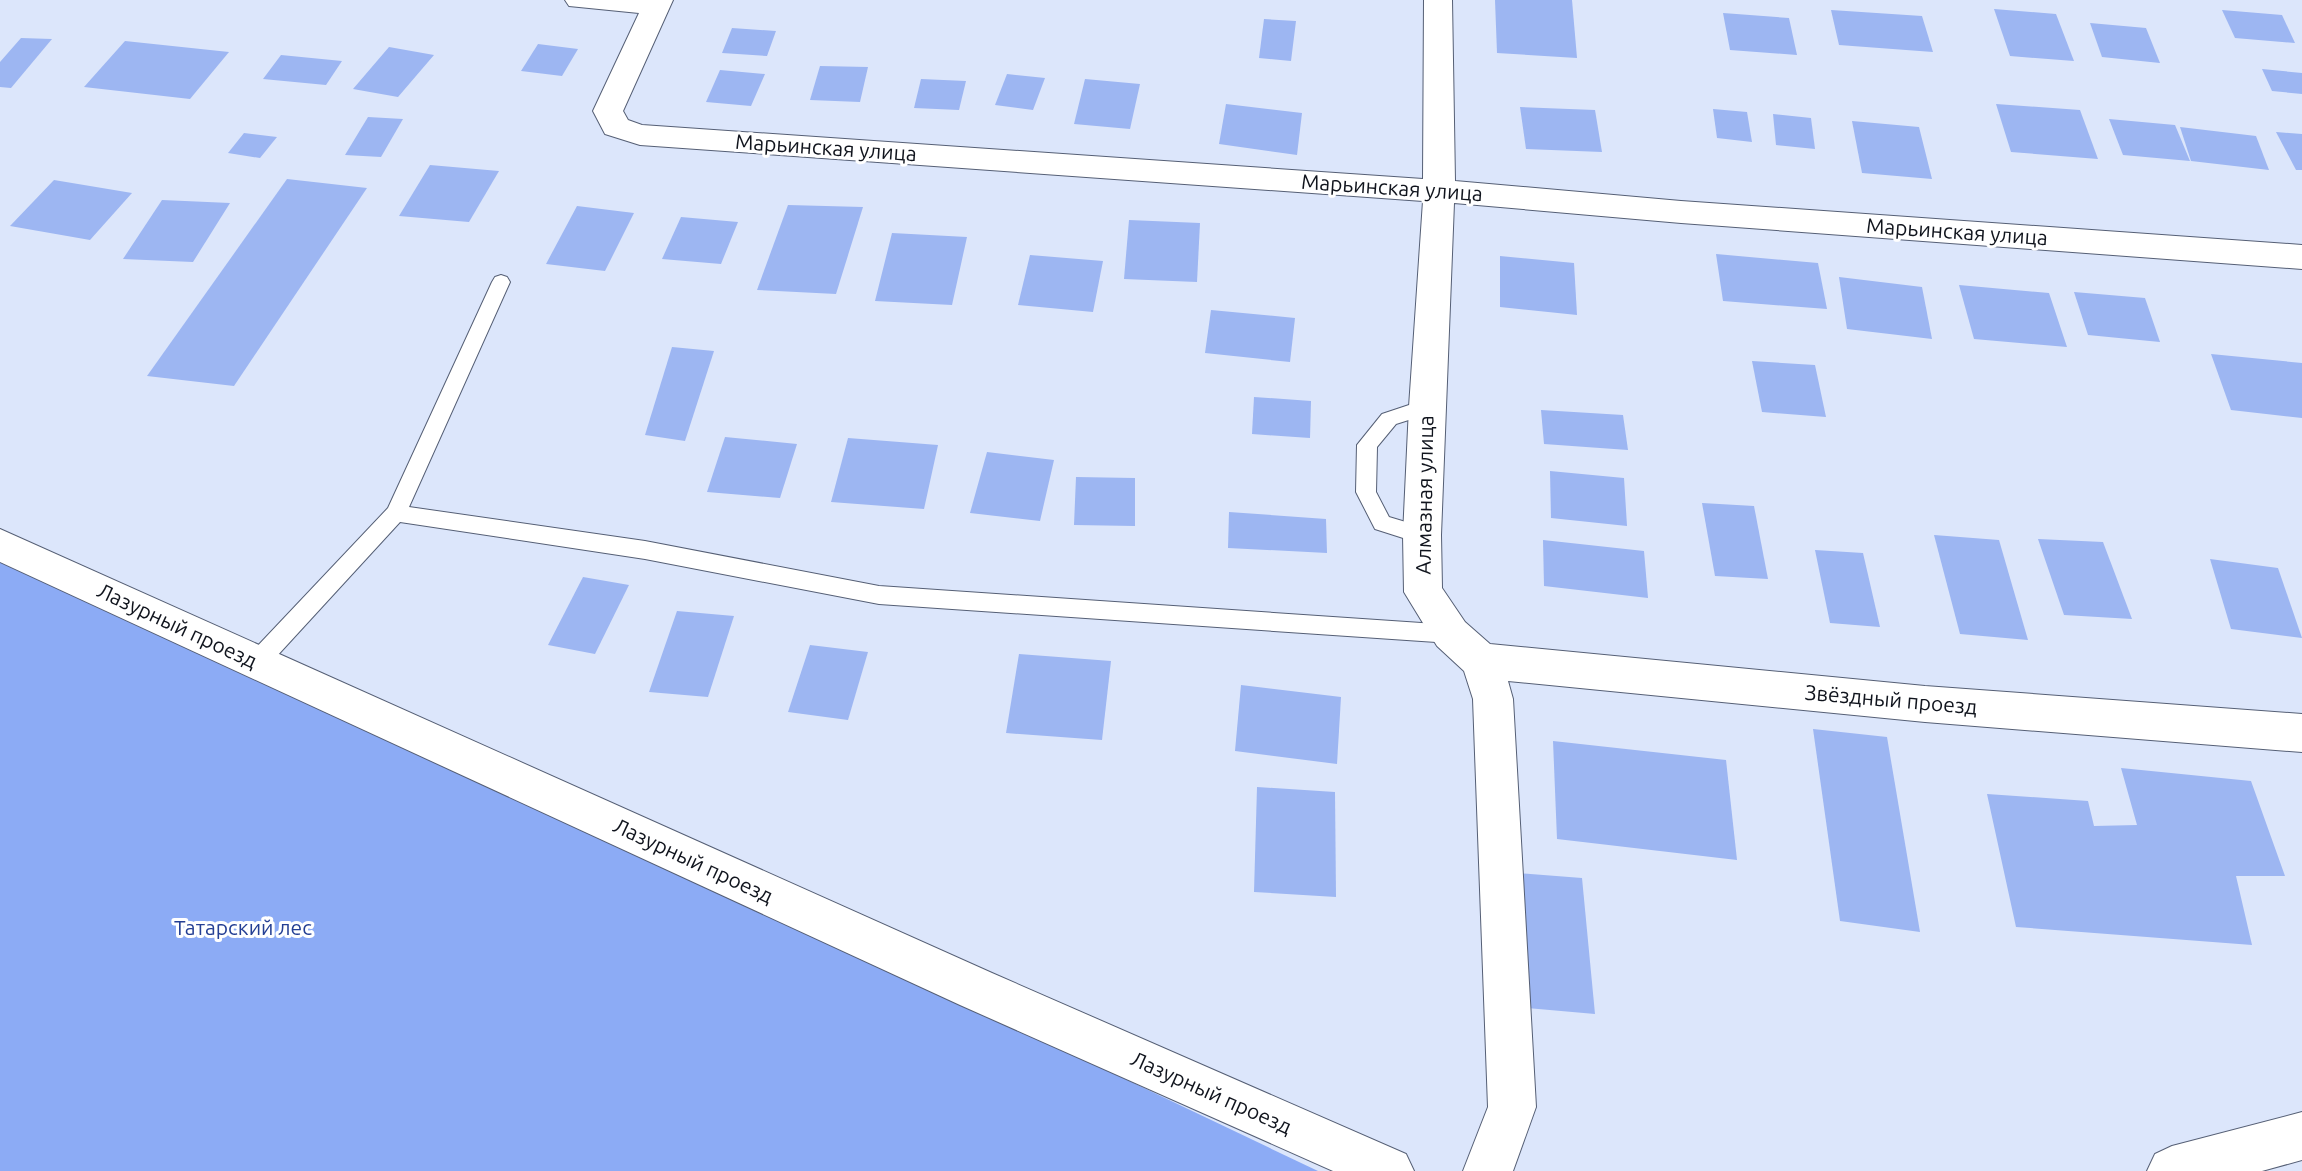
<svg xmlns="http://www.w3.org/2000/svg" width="2302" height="1171" font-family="Ubuntu,sans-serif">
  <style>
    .forest { fill: #8cabf5 }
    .building { fill: #9db6f2 }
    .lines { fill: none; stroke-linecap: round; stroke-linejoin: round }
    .service-casing { stroke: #555f75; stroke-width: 2 }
    .minor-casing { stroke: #555f75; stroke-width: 2 }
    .service { fill: #fff; fill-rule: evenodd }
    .minor { fill: #fff; fill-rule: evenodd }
    .labels { text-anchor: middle; stroke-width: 6; stroke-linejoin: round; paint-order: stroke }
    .street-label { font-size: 21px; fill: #10141d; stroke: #fff }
    .park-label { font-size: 21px; fill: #243f94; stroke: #fff }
  </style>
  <rect width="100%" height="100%" fill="#dce6fb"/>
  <polygon class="forest" points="0,543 1318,1171 0,1171"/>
  <g class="building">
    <polygon points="1495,0 1572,0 1577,58 1497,53"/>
    <polygon points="1994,9 2056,14 2074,61 2010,56"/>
    <polygon points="1831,10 1922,16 1933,52 1839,45"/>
    <polygon points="2222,10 2282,15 2295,43 2235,38"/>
    <polygon points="1723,13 1789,18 1797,55 1730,50"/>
    <polygon points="1264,19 1296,21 1291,61 1259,58"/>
    <polygon points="2090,23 2146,28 2160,63 2102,57"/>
    <polygon points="732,28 776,31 767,56 722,53"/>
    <polygon points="21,38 52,39 11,88 0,87 0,62"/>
    <polygon points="125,41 229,52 190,99 84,87"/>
    <polygon points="538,44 578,49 562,76 521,71"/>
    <polygon points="389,47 434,55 398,97 353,89"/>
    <polygon points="281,55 342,61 326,85 263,79"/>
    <polygon points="820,66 868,67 860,102 810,100"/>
    <polygon points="2262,69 2302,73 2302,94 2272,91"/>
    <polygon points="720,70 765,74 751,106 706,102"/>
    <polygon points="1007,74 1045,78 1033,110 995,105"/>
    <polygon points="921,79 966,81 959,110 914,108"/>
    <polygon points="1085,79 1140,84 1130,129 1074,124"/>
    <polygon points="1226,104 1302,113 1297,155 1219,144"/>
    <polygon points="1996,104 2080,110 2098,159 2011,152"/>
    <polygon points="1520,107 1595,110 1602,152 1526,149"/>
    <polygon points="1713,109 1747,112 1752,142 1717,138"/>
    <polygon points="1773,114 1811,118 1815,149 1776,145"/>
    <polygon points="368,117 403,119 381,157 345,155"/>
    <polygon points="2109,119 2175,125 2190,161 2123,155"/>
    <polygon points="1852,121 1919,127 1932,179 1862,173"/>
    <polygon points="2180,127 2256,136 2269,170 2191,161"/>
    <polygon points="2276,132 2302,134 2302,170 2296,170"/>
    <polygon points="244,133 277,137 260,158 228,153"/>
    <polygon points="430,165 499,171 469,222 399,216"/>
    <polygon points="287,179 367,188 234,386 147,376"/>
    <polygon points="54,180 132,193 90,240 10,226"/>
    <polygon points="162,200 230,203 193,262 123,259"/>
    <polygon points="788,205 863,207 836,294 757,290"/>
    <polygon points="577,206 634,213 605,271 546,264"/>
    <polygon points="681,217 738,222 721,264 662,259"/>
    <polygon points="1129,220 1200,223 1197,282 1124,279"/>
    <polygon points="892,233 967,237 952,305 875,301"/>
    <polygon points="1716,254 1818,263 1827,309 1723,301"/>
    <polygon points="1030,255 1103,261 1093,312 1018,305"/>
    <polygon points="1500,256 1574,263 1577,315 1500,307"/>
    <polygon points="1839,277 1922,287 1932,339 1847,329"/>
    <polygon points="1959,285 2049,293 2067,347 1974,339"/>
    <polygon points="2074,292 2145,298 2160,342 2088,335"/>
    <polygon points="1211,310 1295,318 1290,362 1205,353"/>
    <polygon points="672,347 714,351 685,441 645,435"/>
    <polygon points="2211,354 2302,363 2302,418 2231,410"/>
    <polygon points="1752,361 1815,365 1826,417 1762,412"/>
    <polygon points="1254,397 1311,401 1310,438 1252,434"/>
    <polygon points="1541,410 1623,415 1628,450 1544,444"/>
    <polygon points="725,437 797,444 780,498 707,492"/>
    <polygon points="848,438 938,445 924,509 831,502"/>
    <polygon points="987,452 1054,460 1040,521 970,513"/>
    <polygon points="1550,471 1624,478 1627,526 1551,518"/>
    <polygon points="1076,477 1135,478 1135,526 1074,525"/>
    <polygon points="1702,503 1754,506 1768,579 1715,576"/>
    <polygon points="1229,512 1326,519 1327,553 1228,548"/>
    <polygon points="1934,535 1999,540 2028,640 1960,634"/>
    <polygon points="2038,539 2103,542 2132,619 2064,615"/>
    <polygon points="1543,540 1644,551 1648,598 1544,586"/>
    <polygon points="1815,550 1863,553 1880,627 1830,623"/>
    <polygon points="2210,559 2278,568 2302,638 2231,629"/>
    <polygon points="583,577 629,585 595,654 548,645"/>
    <polygon points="677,611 734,616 708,697 649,692"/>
    <polygon points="810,645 868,652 848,720 788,712"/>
    <polygon points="1019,654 1111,661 1102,740 1006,733"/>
    <polygon points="1241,685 1341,697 1337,764 1235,751"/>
    <polygon points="1813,729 1887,737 1920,932 1840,921"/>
    <polygon points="1553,741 1726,760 1737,860 1557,839"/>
    <polygon points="2121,768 2251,781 2285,876 2236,876 2252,945 2016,927 1987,794 2088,801 2094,826 2137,825"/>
    <polygon points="1257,787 1335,792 1336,897 1254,892"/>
    <polygon points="1518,873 1582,878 1595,1014 1527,1008"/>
  </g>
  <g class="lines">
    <g class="service-casing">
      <g id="service">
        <polygon points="501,275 507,277 510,282 409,507 645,541 879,586 1451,625 1459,627 1462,634 1459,641 1451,643 879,604 645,559 400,522 265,669 257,672 249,669 246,662 249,655 388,508 492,282 495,277"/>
        <polygon points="1427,399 1434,402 1437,407 1434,412 1396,424 1377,447 1376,492 1389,517 1429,529 1432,535 1429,541 1422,544 1375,529 1356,492 1357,445 1382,414"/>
      </g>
    </g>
    <g class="minor-casing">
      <g id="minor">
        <polygon points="565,0 673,0 623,111 628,120 642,125 1423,179 1424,0 1452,0 1455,181 1681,201 2302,245 2302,269 1681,223 1454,203 1441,535 1442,588 1465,622 1490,644 1925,686 2302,714 2302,752 1925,722 1508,681 1513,699 1536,1107 1513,1171 1463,1171 1488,1107 1473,699 1464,671 1437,646 1404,592 1403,535 1409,407 1423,201 640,145 605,134 593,111 639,13 569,6"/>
        <polygon points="0,529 992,973 1406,1154 1414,1171 1333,1171 960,1005 0,562"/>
        <polygon points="2302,1112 2302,1160 2262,1171 2147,1171 2155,1154 2172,1146"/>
      </g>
    </g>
    <use href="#service" class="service"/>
    <use href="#minor" class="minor"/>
  </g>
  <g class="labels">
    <g class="street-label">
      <text transform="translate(826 148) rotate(4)" y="7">Марьинская улица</text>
      <text transform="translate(1392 188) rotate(4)" y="7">Марьинская улица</text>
      <text transform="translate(1957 232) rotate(4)" y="7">Марьинская улица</text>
      <text transform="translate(1425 495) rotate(-89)" y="7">Алмазная улица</text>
      <text transform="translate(177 626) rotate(25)" y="7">Лазурный проезд</text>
      <text transform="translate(1891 700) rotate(5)" y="7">Звёздный проезд</text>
      <text transform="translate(693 861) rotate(25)" y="7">Лазурный проезд</text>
      <text transform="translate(1211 1093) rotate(24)" y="7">Лазурный проезд</text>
    </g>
    <g class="park-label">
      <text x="243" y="935">Татарский лес</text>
    </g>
  </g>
</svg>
